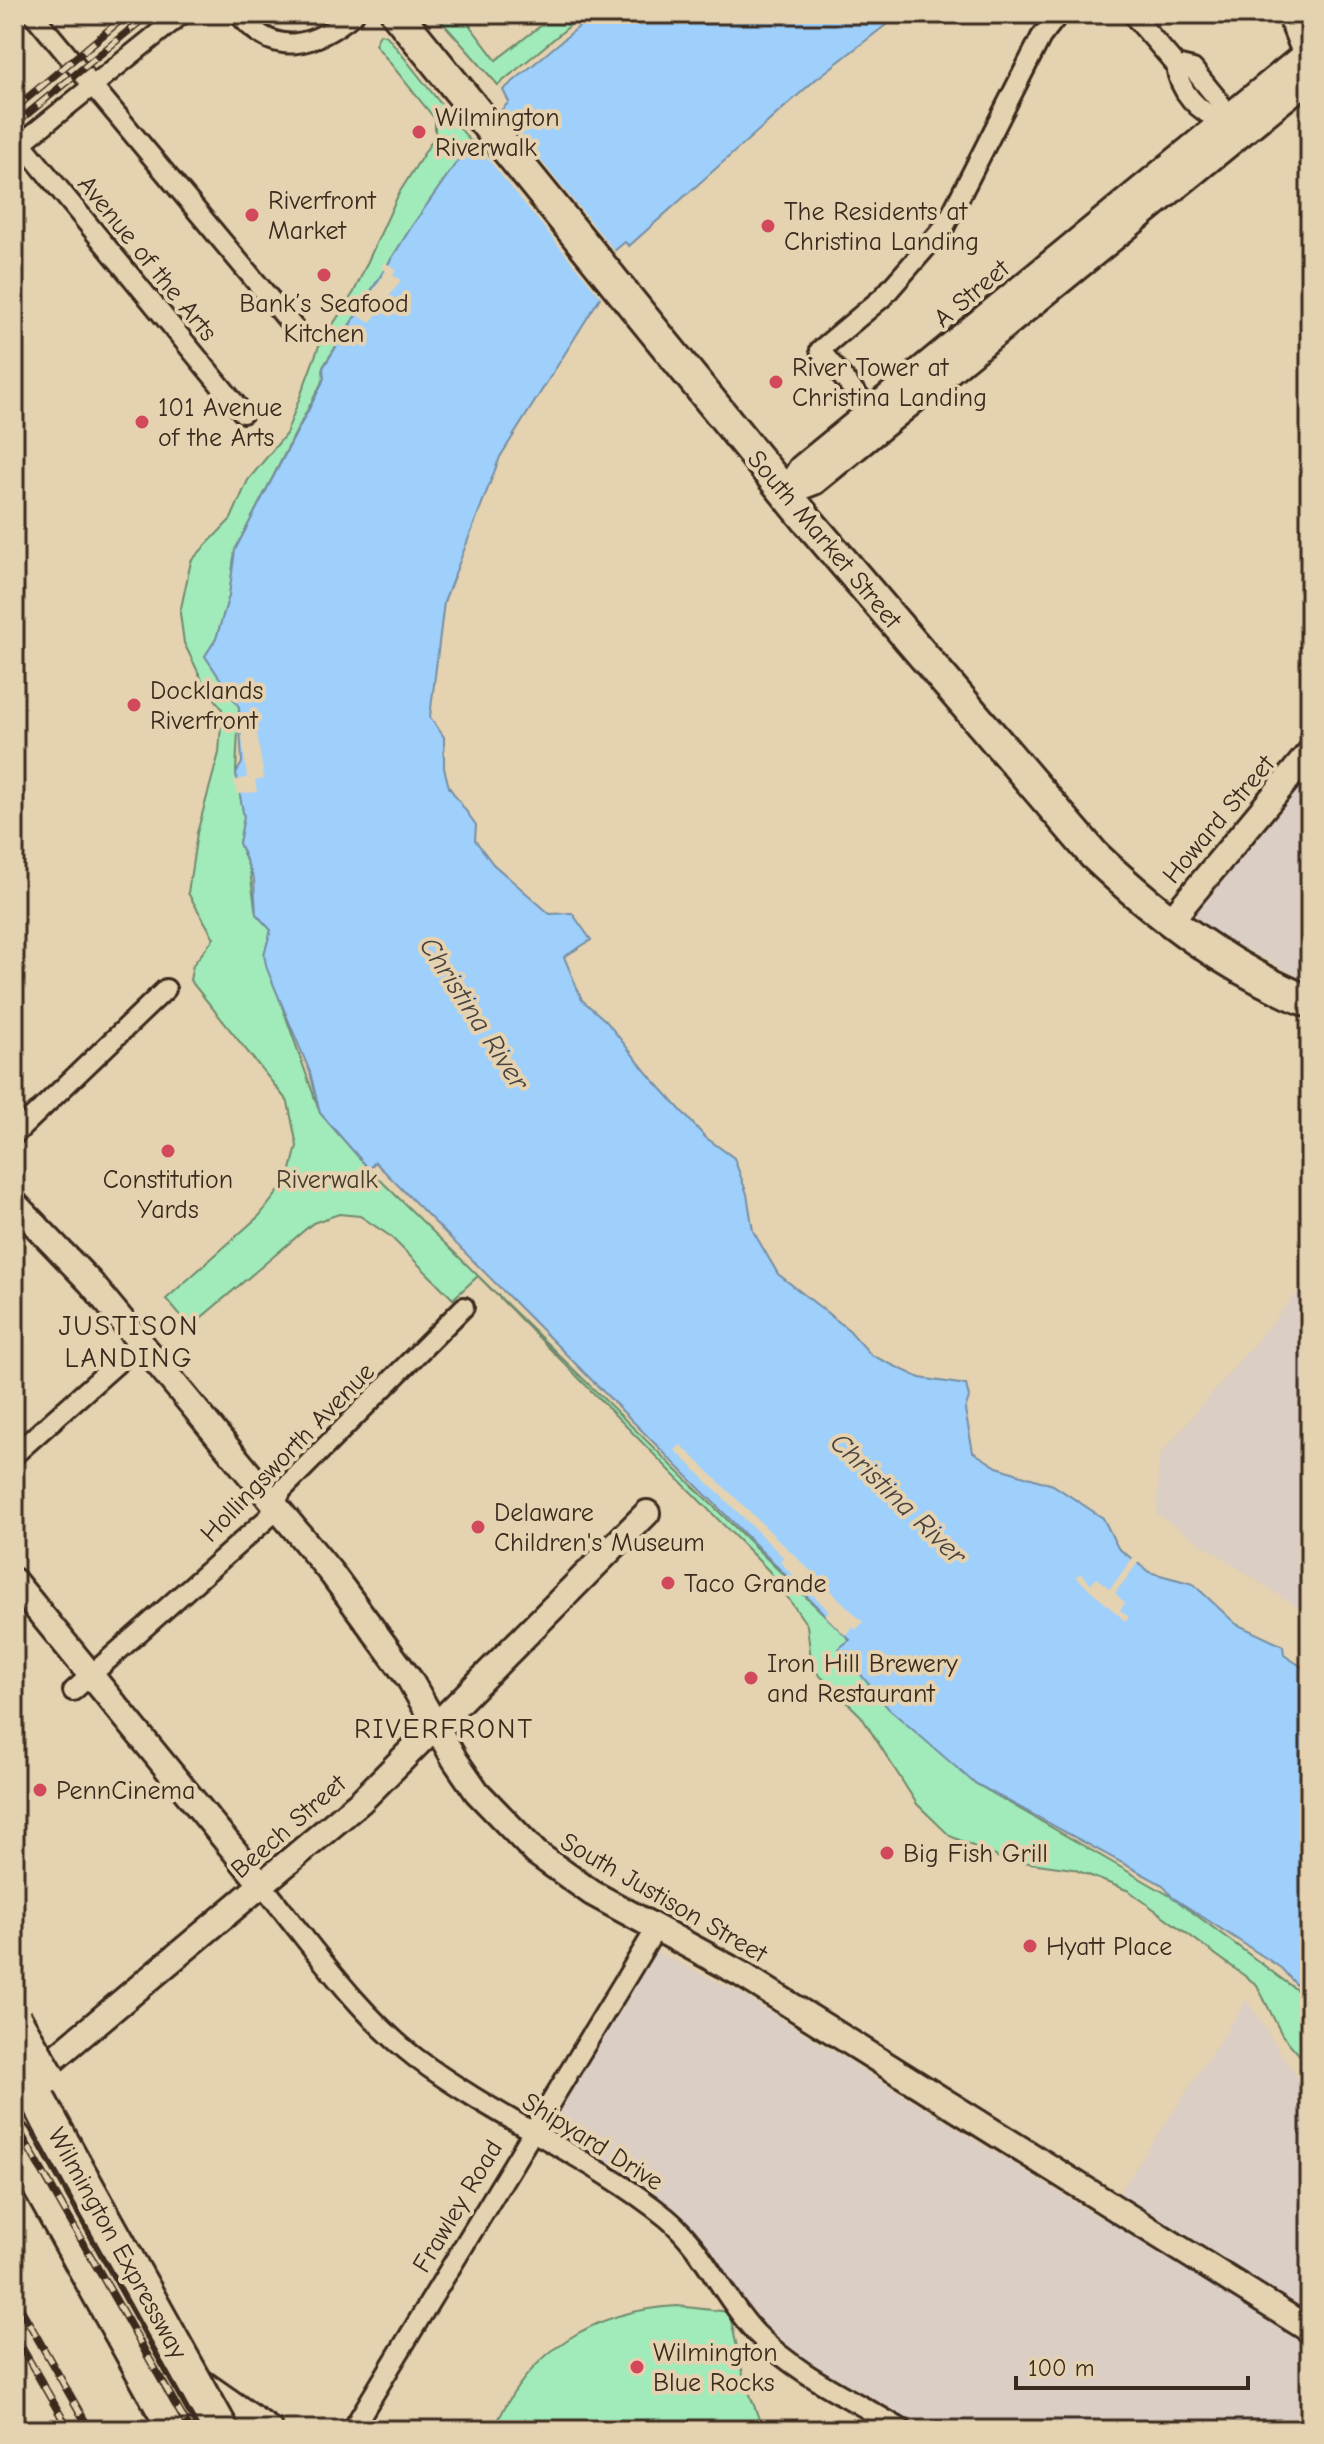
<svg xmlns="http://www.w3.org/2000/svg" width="1324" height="2444" font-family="'Comic Neue',sans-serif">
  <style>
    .built { fill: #dacec5 }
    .green { fill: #a1ebba; stroke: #6e8a6c; stroke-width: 2 }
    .water { fill: #9ed0fb; stroke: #768ea3; stroke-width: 2 }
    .pier { fill: #e5d2b0 }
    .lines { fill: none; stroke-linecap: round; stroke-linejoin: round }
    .minor-casing { stroke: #3b2a1e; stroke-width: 24 }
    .tertiary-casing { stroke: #3b2a1e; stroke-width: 30 }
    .primary-casing { stroke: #3b2a1e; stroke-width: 36 }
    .motorway-casing { stroke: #3b2a1e; stroke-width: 40 }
    .minor { stroke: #e5d2b0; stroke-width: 18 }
    .tertiary { stroke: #e5d2b0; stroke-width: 24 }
    .primary { stroke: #e5d2b0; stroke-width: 30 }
    .motorway { stroke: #e5d2b0; stroke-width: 34 }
    .rail-casing { stroke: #3b2a1e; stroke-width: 8 }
    .rail { stroke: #e5d2b0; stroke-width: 5; stroke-dasharray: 15; stroke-linecap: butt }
    .motorway-bridge-casing { stroke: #3b2a1e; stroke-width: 40; stroke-linecap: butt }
    .motorway-bridge { stroke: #e5d2b0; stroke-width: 34 }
    .poi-dot { fill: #d1495b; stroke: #e5d2b0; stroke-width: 3 }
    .labels { text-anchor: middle; stroke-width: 8; stroke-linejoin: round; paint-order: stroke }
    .poi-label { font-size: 26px; fill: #3b2a1e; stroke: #e5d2b0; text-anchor: start }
    .street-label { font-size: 26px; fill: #3b2a1e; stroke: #e5d2b0 }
    .park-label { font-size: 26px; fill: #453d2e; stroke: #e5d2b0 }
    .water-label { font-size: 28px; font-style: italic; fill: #4a433f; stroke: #e5d2b0 }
    .neighbourhood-label { font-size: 28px; letter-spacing: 2px; fill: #3b2a1e; stroke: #e5d2b0 }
  </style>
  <rect width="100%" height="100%" fill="#e5d2b0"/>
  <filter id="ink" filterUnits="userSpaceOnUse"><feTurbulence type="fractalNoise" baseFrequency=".0125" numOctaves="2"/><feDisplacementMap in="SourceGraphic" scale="16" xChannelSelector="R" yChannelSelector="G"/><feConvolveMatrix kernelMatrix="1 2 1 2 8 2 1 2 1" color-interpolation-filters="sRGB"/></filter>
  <g filter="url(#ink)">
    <g class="built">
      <polygon points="1310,739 1310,983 1224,938 1201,922 1179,895"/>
      <polygon points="1310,1278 1310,1616 1157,1514 1159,1456"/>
      <polygon points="654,1951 737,1991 1102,2219 1247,2000 1299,2081 1310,2088 1310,2430 913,2430 776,2340 753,2316 704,2242 676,2213 555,2135 552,2124"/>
    </g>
    <g class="green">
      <polygon points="435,14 461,14 496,60 556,14 584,14 498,85"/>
      <polygon points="380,34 387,36 471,142 412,226 323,367 324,378 235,550 229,596 216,639 205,656 239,707 236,773 244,817 239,843 250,871 256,914 271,930 264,955 320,1113 369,1169 850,1640 839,1648 973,1782 1172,1897 1310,2000 1310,2067 1282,2035 1257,1985 1129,1891 1073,1869 1002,1859 950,1836 917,1804 861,1716 812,1668 807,1625 769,1571 478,1276 453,1299 390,1236 360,1216 339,1214 313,1223 190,1327 166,1299 259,1216 289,1178 297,1146 288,1102 190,980 193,965 214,938 188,893 197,833 219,753 222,709 202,680 184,643 180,613 191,561 231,519 248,480 286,434 319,346 354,292 399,193 435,136 435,119 375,44"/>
      <path d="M677,2306L729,2312L744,2378L763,2430H494C526,2352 594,2310 677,2306Z"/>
    </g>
    <polygon class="water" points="594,14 900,14 815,80 629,246 625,242 585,275 601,296 500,457 444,602 430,717 444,737 444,768 449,787 476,825 475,840 493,864 550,914 572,913 591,940 564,957 582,1000 606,1021 648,1074 705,1137 734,1158 747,1194 753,1231 778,1274 849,1330 871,1355 920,1378 966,1385 969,1397 965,1410 973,1452 997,1467 1053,1485 1103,1518 1118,1548 1149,1572 1193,1584 1236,1624 1283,1646 1284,1655 1305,1669 1310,1678 1310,2000 1281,1968 1172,1897 1163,1885 973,1782 888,1708 839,1648 850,1640 375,1162 369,1169 320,1113 310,1072 267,969 264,955 271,930 256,914 254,879 239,843 244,817 236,773 242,763 239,707 205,656 216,639 229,596 235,550 321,386 324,378 323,368 412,226 471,142 509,102 503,90"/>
    <g class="pier">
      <polygon points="498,108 617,254 590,276 604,295 603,300 470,137"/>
      <polygon points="384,262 396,269 393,275 401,280 370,323 358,315 386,271 381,267"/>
      <polygon points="256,726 264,779 255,780 257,792 237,794 234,780 247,778 241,728"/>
      <polygon points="681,1445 863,1622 856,1630 853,1627 845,1635 825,1615 829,1611 780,1562 783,1557 675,1450"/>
      <polygon points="1134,1556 1140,1560 1115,1593 1125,1603 1120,1610 1129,1617 1125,1621 1076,1577 1081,1573 1091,1584 1097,1578 1110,1589"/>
    </g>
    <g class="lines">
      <g class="minor-casing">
        <g id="minor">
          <polyline points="33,14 296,330"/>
          <path d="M239,14C275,60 315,46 354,14"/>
          <polyline points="1132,14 1176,65 1193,69 1219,101 1224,132"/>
          <path d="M1176,65C1179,92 1198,112 1223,121"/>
          <polyline points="14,134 243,413"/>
          <polyline points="14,149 182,14"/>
          <polyline points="879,421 820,350 883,297 945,226 1041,37 1059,14"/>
          <polyline points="14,1135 166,989"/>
          <polyline points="14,1455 141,1342"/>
          <polyline points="73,1691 269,1517 282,1490 464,1307"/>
          <path d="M263,1886C311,1944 356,2012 416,2058C494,2117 593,2158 667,2218C706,2251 722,2297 756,2333C796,2375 855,2400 903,2430"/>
          <polyline points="352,2430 657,1927"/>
        </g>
      </g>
      <g class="tertiary-casing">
        <g id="tertiary">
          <polyline points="785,493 801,468 1310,50"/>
          <polyline points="785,493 814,482 1310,78"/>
          <polyline points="1170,921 1310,752"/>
          <polyline points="14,1203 91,1283 332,1574 410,1680 455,1760 477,1792 536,1853 592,1893 741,1974 1310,2330"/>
          <polyline points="14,1581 263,1886"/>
          <polyline points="31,2078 361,1801 647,1513"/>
          <polyline points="197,2379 270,2430"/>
        </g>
      </g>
      <g class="primary-casing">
        <g id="primary">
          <path d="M397,14L809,522L1094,855C1158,916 1228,969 1310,1002"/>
          <polyline points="1296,22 1310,57"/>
        </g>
      </g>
      <g class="motorway-casing">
        <polyline id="motorway" points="14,2139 176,2430"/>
      </g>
      <use href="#minor" class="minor"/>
      <use href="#tertiary" class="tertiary"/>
      <use href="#primary" class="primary"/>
      <use href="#motorway" class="motorway"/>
      <g class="rail-casing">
        <g id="rail">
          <polyline points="14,109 128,14"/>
          <polyline points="14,125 149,14"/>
          <polyline points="14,2122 190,2430"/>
          <polyline points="14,2297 90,2430"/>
          <polyline points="14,2334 69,2430"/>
        </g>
      </g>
      <use href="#rail" class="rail"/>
      <g class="motorway-bridge-casing">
        <g id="motorway-bridge">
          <polyline points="14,2020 47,2076"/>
          <polyline points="14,2057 221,2430"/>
        </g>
      </g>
      <use href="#motorway-bridge" class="motorway-bridge"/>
    </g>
  </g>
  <g class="poi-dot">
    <circle cx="419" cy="132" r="8"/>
    <circle cx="252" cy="215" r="8"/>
    <circle cx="768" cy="226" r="8"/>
    <circle cx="324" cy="275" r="8"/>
    <circle cx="776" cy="382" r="8"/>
    <circle cx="142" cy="422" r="8"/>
    <circle cx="134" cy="705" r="8"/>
    <circle cx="168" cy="1151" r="8"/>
    <circle cx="478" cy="1527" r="8"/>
    <circle cx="668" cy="1583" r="8"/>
    <circle cx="751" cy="1678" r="8"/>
    <circle cx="40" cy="1790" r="8"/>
    <circle cx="887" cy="1853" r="8"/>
    <circle cx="1030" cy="1946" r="8"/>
    <circle cx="637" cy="2367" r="8"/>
  </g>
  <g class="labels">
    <g class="poi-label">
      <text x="435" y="126">Wilmington<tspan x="435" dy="30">Riverwalk</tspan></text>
      <text x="268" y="209">Riverfront<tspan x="268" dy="30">Market</tspan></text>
      <text x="784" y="220">The Residents at<tspan x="784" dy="30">Christina Landing</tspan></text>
      <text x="324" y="312" text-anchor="middle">Bank’s Seafood<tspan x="324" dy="30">Kitchen</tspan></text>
      <text x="792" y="376">River Tower at<tspan x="792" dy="30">Christina Landing</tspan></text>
      <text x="158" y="416">101 Avenue<tspan x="158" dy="30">of the Arts</tspan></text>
      <text x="150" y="699">Docklands<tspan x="150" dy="30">Riverfront</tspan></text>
      <text x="168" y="1188" text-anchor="middle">Constitution<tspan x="168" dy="30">Yards</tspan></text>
      <text x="494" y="1521">Delaware<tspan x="494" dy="30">Children's Museum</tspan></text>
      <text x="684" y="1592">Taco Grande</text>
      <text x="767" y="1672">Iron Hill Brewery<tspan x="767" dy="30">and Restaurant</tspan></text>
      <text x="56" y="1799">PennCinema</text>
      <text x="903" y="1862">Big Fish Grill</text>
      <text x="1046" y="1955">Hyatt Place</text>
      <text x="653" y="2361">Wilmington<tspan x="653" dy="30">Blue Rocks</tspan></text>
    </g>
    <g class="street-label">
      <text transform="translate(148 258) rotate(51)" y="9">Avenue of the Arts</text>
      <text transform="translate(971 293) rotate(-40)" y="9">A Street</text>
      <text transform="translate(825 539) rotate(50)" y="9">South Market Street</text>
      <text transform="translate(1218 819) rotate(-50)" y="9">Howard Street</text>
      <text transform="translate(287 1452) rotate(-46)" y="9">Hollingsworth Avenue</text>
      <text transform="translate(288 1826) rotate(-41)" y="9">Beech Street</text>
      <text transform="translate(664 1897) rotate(30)" y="9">South Justison Street</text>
      <text transform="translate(593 2141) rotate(32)" y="9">Shipyard Drive</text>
      <text transform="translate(457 2206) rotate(-59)" y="9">Frawley Road</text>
      <text transform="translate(118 2243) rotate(61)" y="9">Wilmington Expressway</text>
    </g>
    <g class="park-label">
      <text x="327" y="1188">Riverwalk</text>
    </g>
    <g class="water-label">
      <text transform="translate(475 1013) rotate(57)" y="10">Christina River</text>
      <text transform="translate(899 1498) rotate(44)" y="10">Christina River</text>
    </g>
    <g class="neighbourhood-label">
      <text x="129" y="1335">JUSTISON<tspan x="129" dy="32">LANDING</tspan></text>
      <text x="444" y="1738">RIVERFRONT</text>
    </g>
  </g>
  <rect width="1324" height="2444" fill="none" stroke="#e5d2b0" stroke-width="48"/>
  <rect x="24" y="24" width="1276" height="2396" fill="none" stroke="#3b2a1e" stroke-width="3" filter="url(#ink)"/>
  <path d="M1016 2376v12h232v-12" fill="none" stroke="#3b2a1e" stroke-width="4"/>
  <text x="1028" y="2376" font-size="24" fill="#3b2a1e" stroke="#e5d2b0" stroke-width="6" paint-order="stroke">100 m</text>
</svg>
